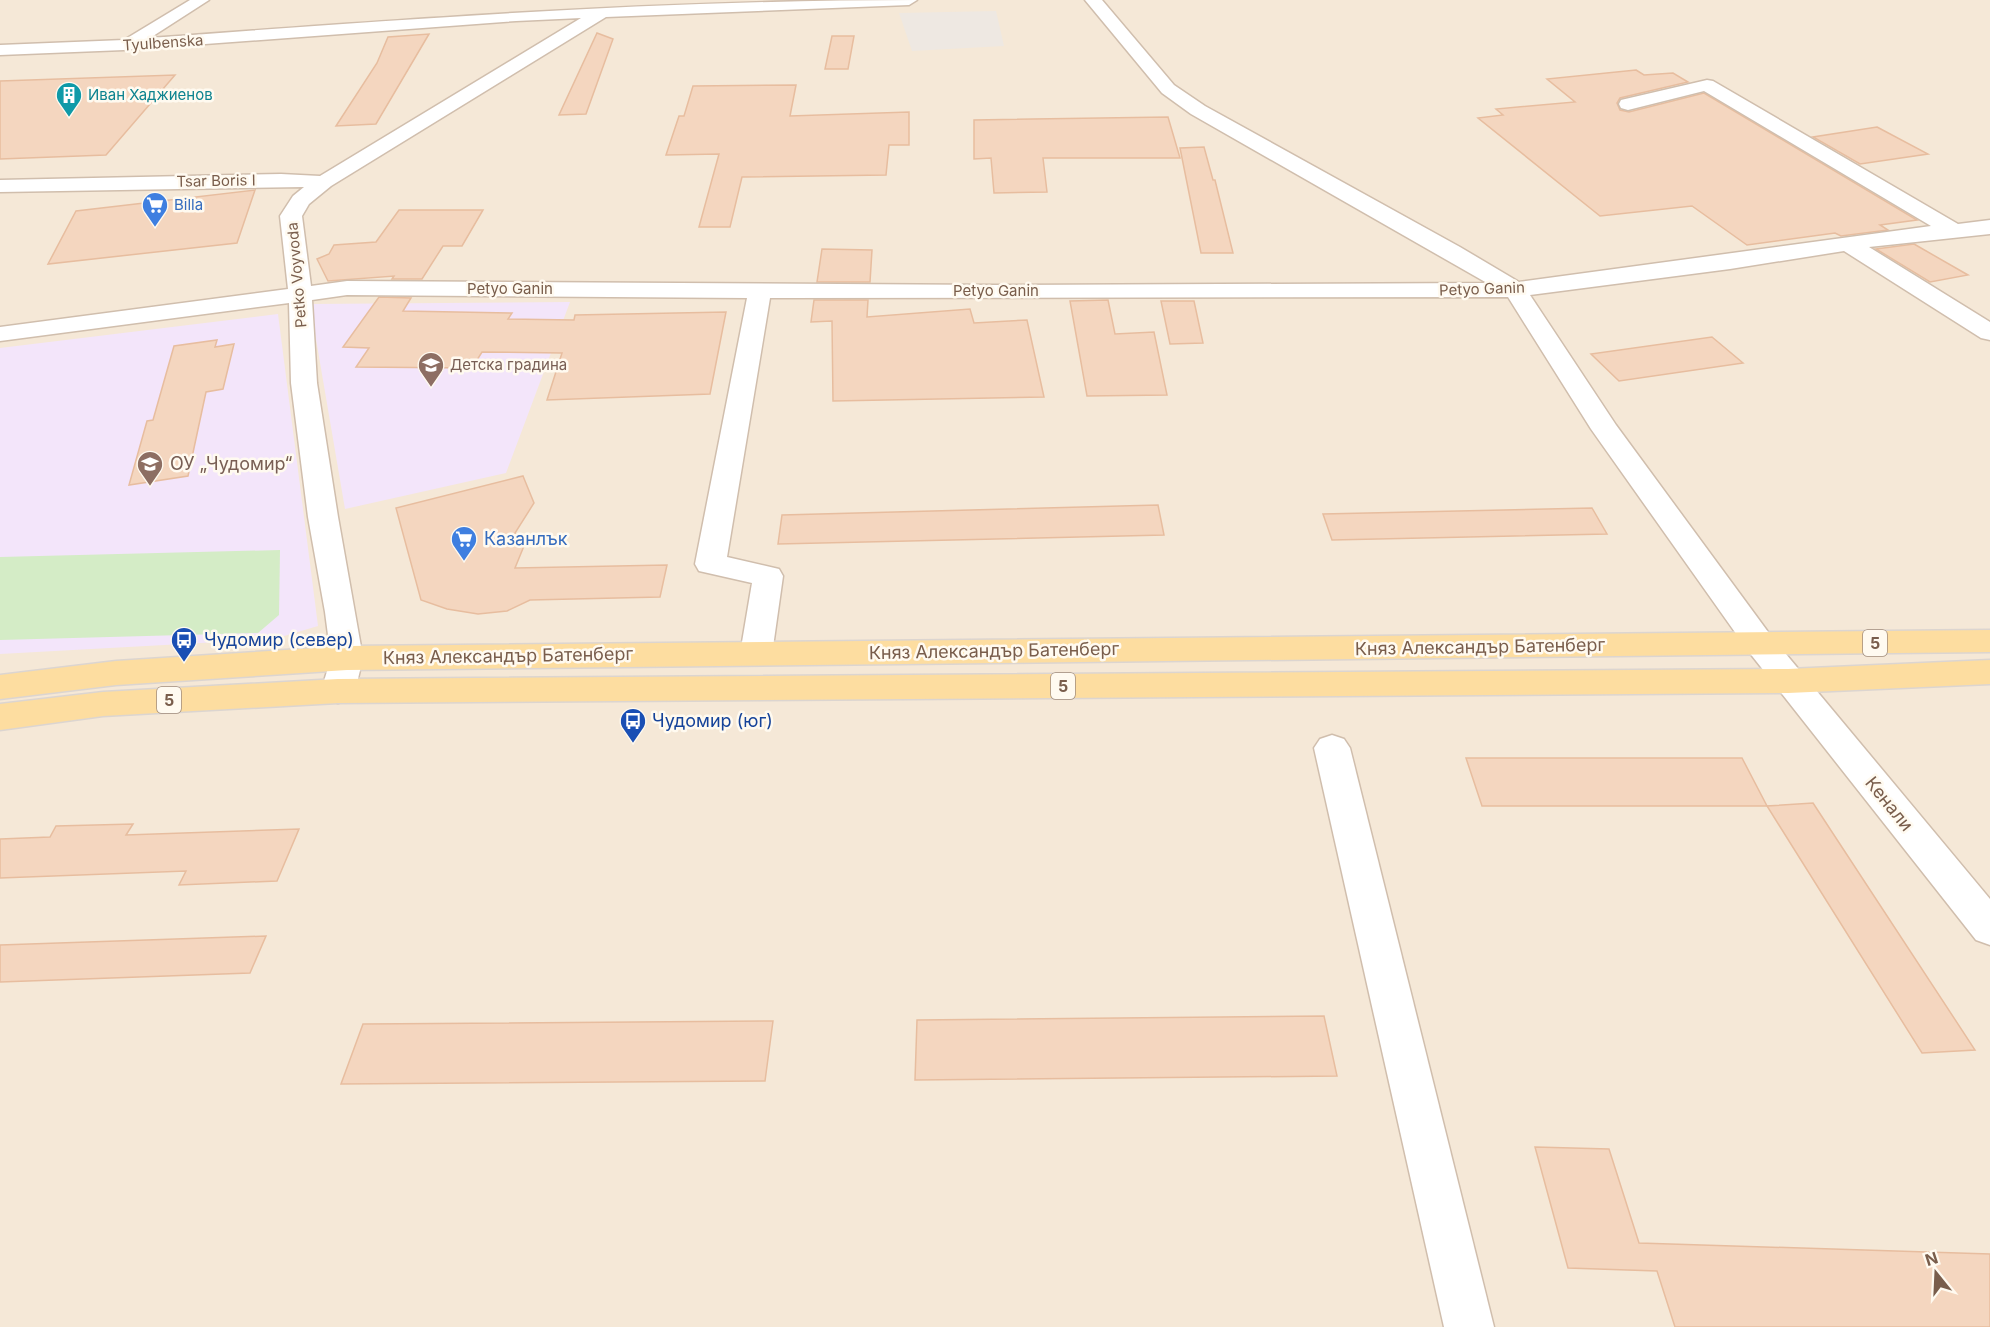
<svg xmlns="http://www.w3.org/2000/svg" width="1990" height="1327" font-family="Inter,sans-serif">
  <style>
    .residential { fill: #f5e8d7 }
    .industrial { fill: #eee8e2 }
    .education { fill: #f3e5fa }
    .green { fill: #d4ecc6 }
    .building { fill: #f4d6bf; stroke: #e7bd9f; stroke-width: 1.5 }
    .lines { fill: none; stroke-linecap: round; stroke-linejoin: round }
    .minor-casing { stroke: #d0bead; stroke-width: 3 }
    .major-casing { stroke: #dcd5d0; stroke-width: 3 }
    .minor { fill: #fff; fill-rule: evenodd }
    .major { fill: #fddda0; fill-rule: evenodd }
    .labels { text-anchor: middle; stroke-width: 5; stroke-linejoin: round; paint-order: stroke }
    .far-street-label { font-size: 15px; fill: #795d4b; stroke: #fffaf0 }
    .far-culture-label { font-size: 15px; fill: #0d838f; stroke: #fffaf0; text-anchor: start }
    .far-shop-label { font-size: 15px; fill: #366cbe; stroke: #fffaf0; text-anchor: start }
    .far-education-label { font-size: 15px; fill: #785e54; stroke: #fffaf0; text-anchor: start }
    .shield { fill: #fffaf0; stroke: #a18c7c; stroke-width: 1.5 }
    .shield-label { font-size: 16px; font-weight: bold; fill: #795d4b }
    .education-label { font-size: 18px; fill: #785e54; stroke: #fffaf0; text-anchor: start }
    .shop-label { font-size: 18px; fill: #366cbe; stroke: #fffaf0; text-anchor: start }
    .transit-label { font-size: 18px; fill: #164399; stroke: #fffaf0; text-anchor: start }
    .street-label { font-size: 18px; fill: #795d4b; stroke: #fffaf0 }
  </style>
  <rect width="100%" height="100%" fill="#fdf6e9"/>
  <rect class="residential" x="0" y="0" width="1990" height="1327"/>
  <polygon class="industrial" points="996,11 1004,46 912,51 899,13"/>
  <g class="education">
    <polygon points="570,302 506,473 345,509 310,304"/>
    <polygon points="278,314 318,626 274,639 0,654 0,348"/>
  </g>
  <polygon class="green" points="280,550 279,615 258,633 0,640 0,557"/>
  <g class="building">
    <polygon points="597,33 613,39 586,114 559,115"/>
    <polygon points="429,34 376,124 336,126 377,63 388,37"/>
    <polygon points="832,36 854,36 848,69 825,69"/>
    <polygon points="1636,70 1644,75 1673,73 1688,82 1620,98 1617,103 1620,110 1629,112 1704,93 1917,220 1880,225 1888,230 1841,236 1835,233 1747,245 1692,206 1600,216 1478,118 1503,115 1496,109 1575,102 1547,79"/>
    <polygon points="175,75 106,155 0,159 0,81"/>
    <polygon points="796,85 790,116 909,112 909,145 889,145 886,175 742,177 730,227 699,227 719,154 666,155 679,116 684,116 693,86"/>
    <polygon points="1168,117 1180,158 1043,158 1047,192 994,193 991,158 974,159 974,120"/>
    <polygon points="1877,127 1928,154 1860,164 1813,137"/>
    <polygon points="1204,147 1213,180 1215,180 1233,253 1201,253 1180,148"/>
    <polygon points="255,190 237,243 48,264 76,211"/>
    <polygon points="399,210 483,210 462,246 443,246 422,279 392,279 394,276 328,281 317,259 329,254 334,245 376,242"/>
    <polygon points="1914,244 1968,275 1930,282 1876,249"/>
    <polygon points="822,249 872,250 870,282 817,282"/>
    <polygon points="379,297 411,298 403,311 512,313 508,319 574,320 575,315 726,312 710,394 547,400 562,353 482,352 472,368 356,367 369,348 343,347"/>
    <polygon points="814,300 868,300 867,317 970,309 974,323 1027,320 1044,397 833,401 832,321 811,322"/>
    <polygon points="1108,300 1115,334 1154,332 1167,395 1087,396 1070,301"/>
    <polygon points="1161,301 1194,301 1203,343 1170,344"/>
    <polygon points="1712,337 1743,363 1619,381 1591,354"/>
    <polygon points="217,340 215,347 234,344 223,389 206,392 188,476 129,485 147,421 153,420 174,346"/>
    <polygon points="523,476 534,503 515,533 526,541 515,568 667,565 660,597 530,600 507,611 478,614 447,609 421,600 396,508"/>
    <polygon points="1158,505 1164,535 778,544 782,515"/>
    <polygon points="1592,508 1607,534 1332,540 1323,514"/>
    <polygon points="1466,758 1742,758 1767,806 1482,806"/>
    <polygon points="1813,803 1975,1050 1922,1053 1767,806"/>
    <polygon points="133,824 126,835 299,829 277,881 179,885 186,871 0,878 0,839 50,837 56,826"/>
    <polygon points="266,936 250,973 0,982 0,945"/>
    <polygon points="1324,1016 1337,1076 915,1080 917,1020"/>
    <polygon points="773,1021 765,1081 341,1084 363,1024"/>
    <polygon points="1535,1147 1609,1149 1639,1243 1990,1254 1990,1327 1675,1327 1657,1271 1568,1268"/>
  </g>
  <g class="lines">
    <g class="minor-casing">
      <g id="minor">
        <path d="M190,0H209L150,38C406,19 660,0 917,0L909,5L606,17L331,186L309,204L302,216L311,286L347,281L995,285L1487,283L1191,114L1162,93L1085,0H1102L1174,85L1205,106L1460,247L1519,282L1931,226L1704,91L1628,110L1621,108L1619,104L1621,100L1707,80L1713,81L1958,224L1990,220V234L1869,247L1990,322V340L1981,338L1844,251L1730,269L1530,295L1616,425L1771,636L1990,899V945L1976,940L1749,652L1591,429L1508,297L770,298L727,557L779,569L783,576L772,654L768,662L756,665L744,662L740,654L752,583L699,571L695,564L747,298L347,295L312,300L317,383L338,517L363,658L355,691L350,700L338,703L326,700L321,691L331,658L325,612L308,517L291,383L289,303L0,341V327L288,289L280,216L293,196L304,187L0,192V180L281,174L320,176L581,18L516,21L124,50L0,55V45L124,40Z"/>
        <polygon points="1332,735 1344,739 1350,748 1494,1327 1444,1327 1314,748 1320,739"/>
      </g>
    </g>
    <g class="major-casing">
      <g id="major">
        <polygon points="1990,630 1990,652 347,670 116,685 0,699 0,675 116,661 347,646"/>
        <polygon points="1990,660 1990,684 1788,693 338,703 103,716 0,730 0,704 103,692 338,679 1788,669"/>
      </g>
    </g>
    <use href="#minor" class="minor"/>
    <use href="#major" class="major"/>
  </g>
  <defs>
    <g id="building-pin" transform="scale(1.35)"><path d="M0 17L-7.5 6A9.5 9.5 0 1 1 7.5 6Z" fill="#0f9aa8" stroke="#fffaf0"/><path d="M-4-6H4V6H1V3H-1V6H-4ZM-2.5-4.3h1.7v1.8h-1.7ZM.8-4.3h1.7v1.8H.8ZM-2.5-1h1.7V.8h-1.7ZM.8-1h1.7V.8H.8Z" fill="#fff"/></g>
    <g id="supermarket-pin" transform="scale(1.35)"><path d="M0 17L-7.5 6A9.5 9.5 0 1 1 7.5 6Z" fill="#3f7fe0" stroke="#fffaf0"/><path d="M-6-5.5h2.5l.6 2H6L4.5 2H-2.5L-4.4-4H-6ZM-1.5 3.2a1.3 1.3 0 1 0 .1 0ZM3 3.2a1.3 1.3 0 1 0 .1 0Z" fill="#fff"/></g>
    <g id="school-pin" transform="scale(1.35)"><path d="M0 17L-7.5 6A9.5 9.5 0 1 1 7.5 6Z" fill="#8d6e63" stroke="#fffaf0"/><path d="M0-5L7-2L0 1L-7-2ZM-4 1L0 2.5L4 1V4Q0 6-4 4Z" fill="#fff"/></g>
    <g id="bus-pin" transform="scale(1.35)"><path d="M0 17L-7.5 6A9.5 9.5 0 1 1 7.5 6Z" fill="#1a4fb4" stroke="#fffaf0"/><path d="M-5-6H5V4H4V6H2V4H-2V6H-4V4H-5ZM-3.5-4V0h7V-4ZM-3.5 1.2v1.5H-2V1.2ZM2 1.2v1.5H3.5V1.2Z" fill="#fff"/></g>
  </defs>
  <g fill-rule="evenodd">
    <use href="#building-pin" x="69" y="95"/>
    <use href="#supermarket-pin" x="155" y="205"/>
    <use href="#school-pin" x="431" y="365"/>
    <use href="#school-pin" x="150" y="464"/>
    <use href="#supermarket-pin" x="464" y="539"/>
    <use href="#bus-pin" x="184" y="640"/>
    <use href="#bus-pin" x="633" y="721"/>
  </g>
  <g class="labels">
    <g class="far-street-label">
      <text transform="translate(163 43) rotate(-4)" y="5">Tyulbenska</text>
      <text transform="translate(216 181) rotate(-1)" y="5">Tsar Boris I</text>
      <text transform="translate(297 275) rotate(-95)" y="5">Petko Voyvoda</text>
      <text x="510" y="294">Petyo Ganin</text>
      <text transform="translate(1482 289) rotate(-2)" y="5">Petyo Ganin</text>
      <text x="996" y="296">Petyo Ganin</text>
    </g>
    <g class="far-culture-label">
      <text x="88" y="100">Иван Хаджиенов</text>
    </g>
    <g class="far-shop-label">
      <text x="174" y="210">Billa</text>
    </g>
    <g class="far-education-label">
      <text x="450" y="370">Детска градина</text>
    </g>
    <g class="shield">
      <rect x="1863" y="630" width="24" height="26" rx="4.5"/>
      <rect x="1051" y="673" width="24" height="26" rx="4.5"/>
      <rect x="157" y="687" width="24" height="26" rx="4.5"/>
    </g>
    <g class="shield-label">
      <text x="1875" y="649">5</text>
      <text x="1063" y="692">5</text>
      <text x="169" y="706">5</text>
    </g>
    <g class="education-label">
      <text x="170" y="470">ОУ „Чудомир“</text>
    </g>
    <g class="shop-label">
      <text x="484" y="545">Казанлък</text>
    </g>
    <g class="transit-label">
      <text x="204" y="646">Чудомир (север)</text>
      <text x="652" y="727">Чудомир (юг)</text>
    </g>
    <g class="street-label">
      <text transform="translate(1480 647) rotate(-1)" y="6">Княз Александър Батенберг</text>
      <text transform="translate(994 651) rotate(-1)" y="6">Княз Александър Батенберг</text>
      <text transform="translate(508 656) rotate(-1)" y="6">Княз Александър Батенберг</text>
      <text transform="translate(1889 804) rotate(51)" y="6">Кенали</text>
    </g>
  </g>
  <g transform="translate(1936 1273) rotate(342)" stroke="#fffaf0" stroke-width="4.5" paint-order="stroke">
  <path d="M0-4.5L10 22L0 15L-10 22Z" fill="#795d4b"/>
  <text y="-9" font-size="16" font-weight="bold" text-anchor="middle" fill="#795d4b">N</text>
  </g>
</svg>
